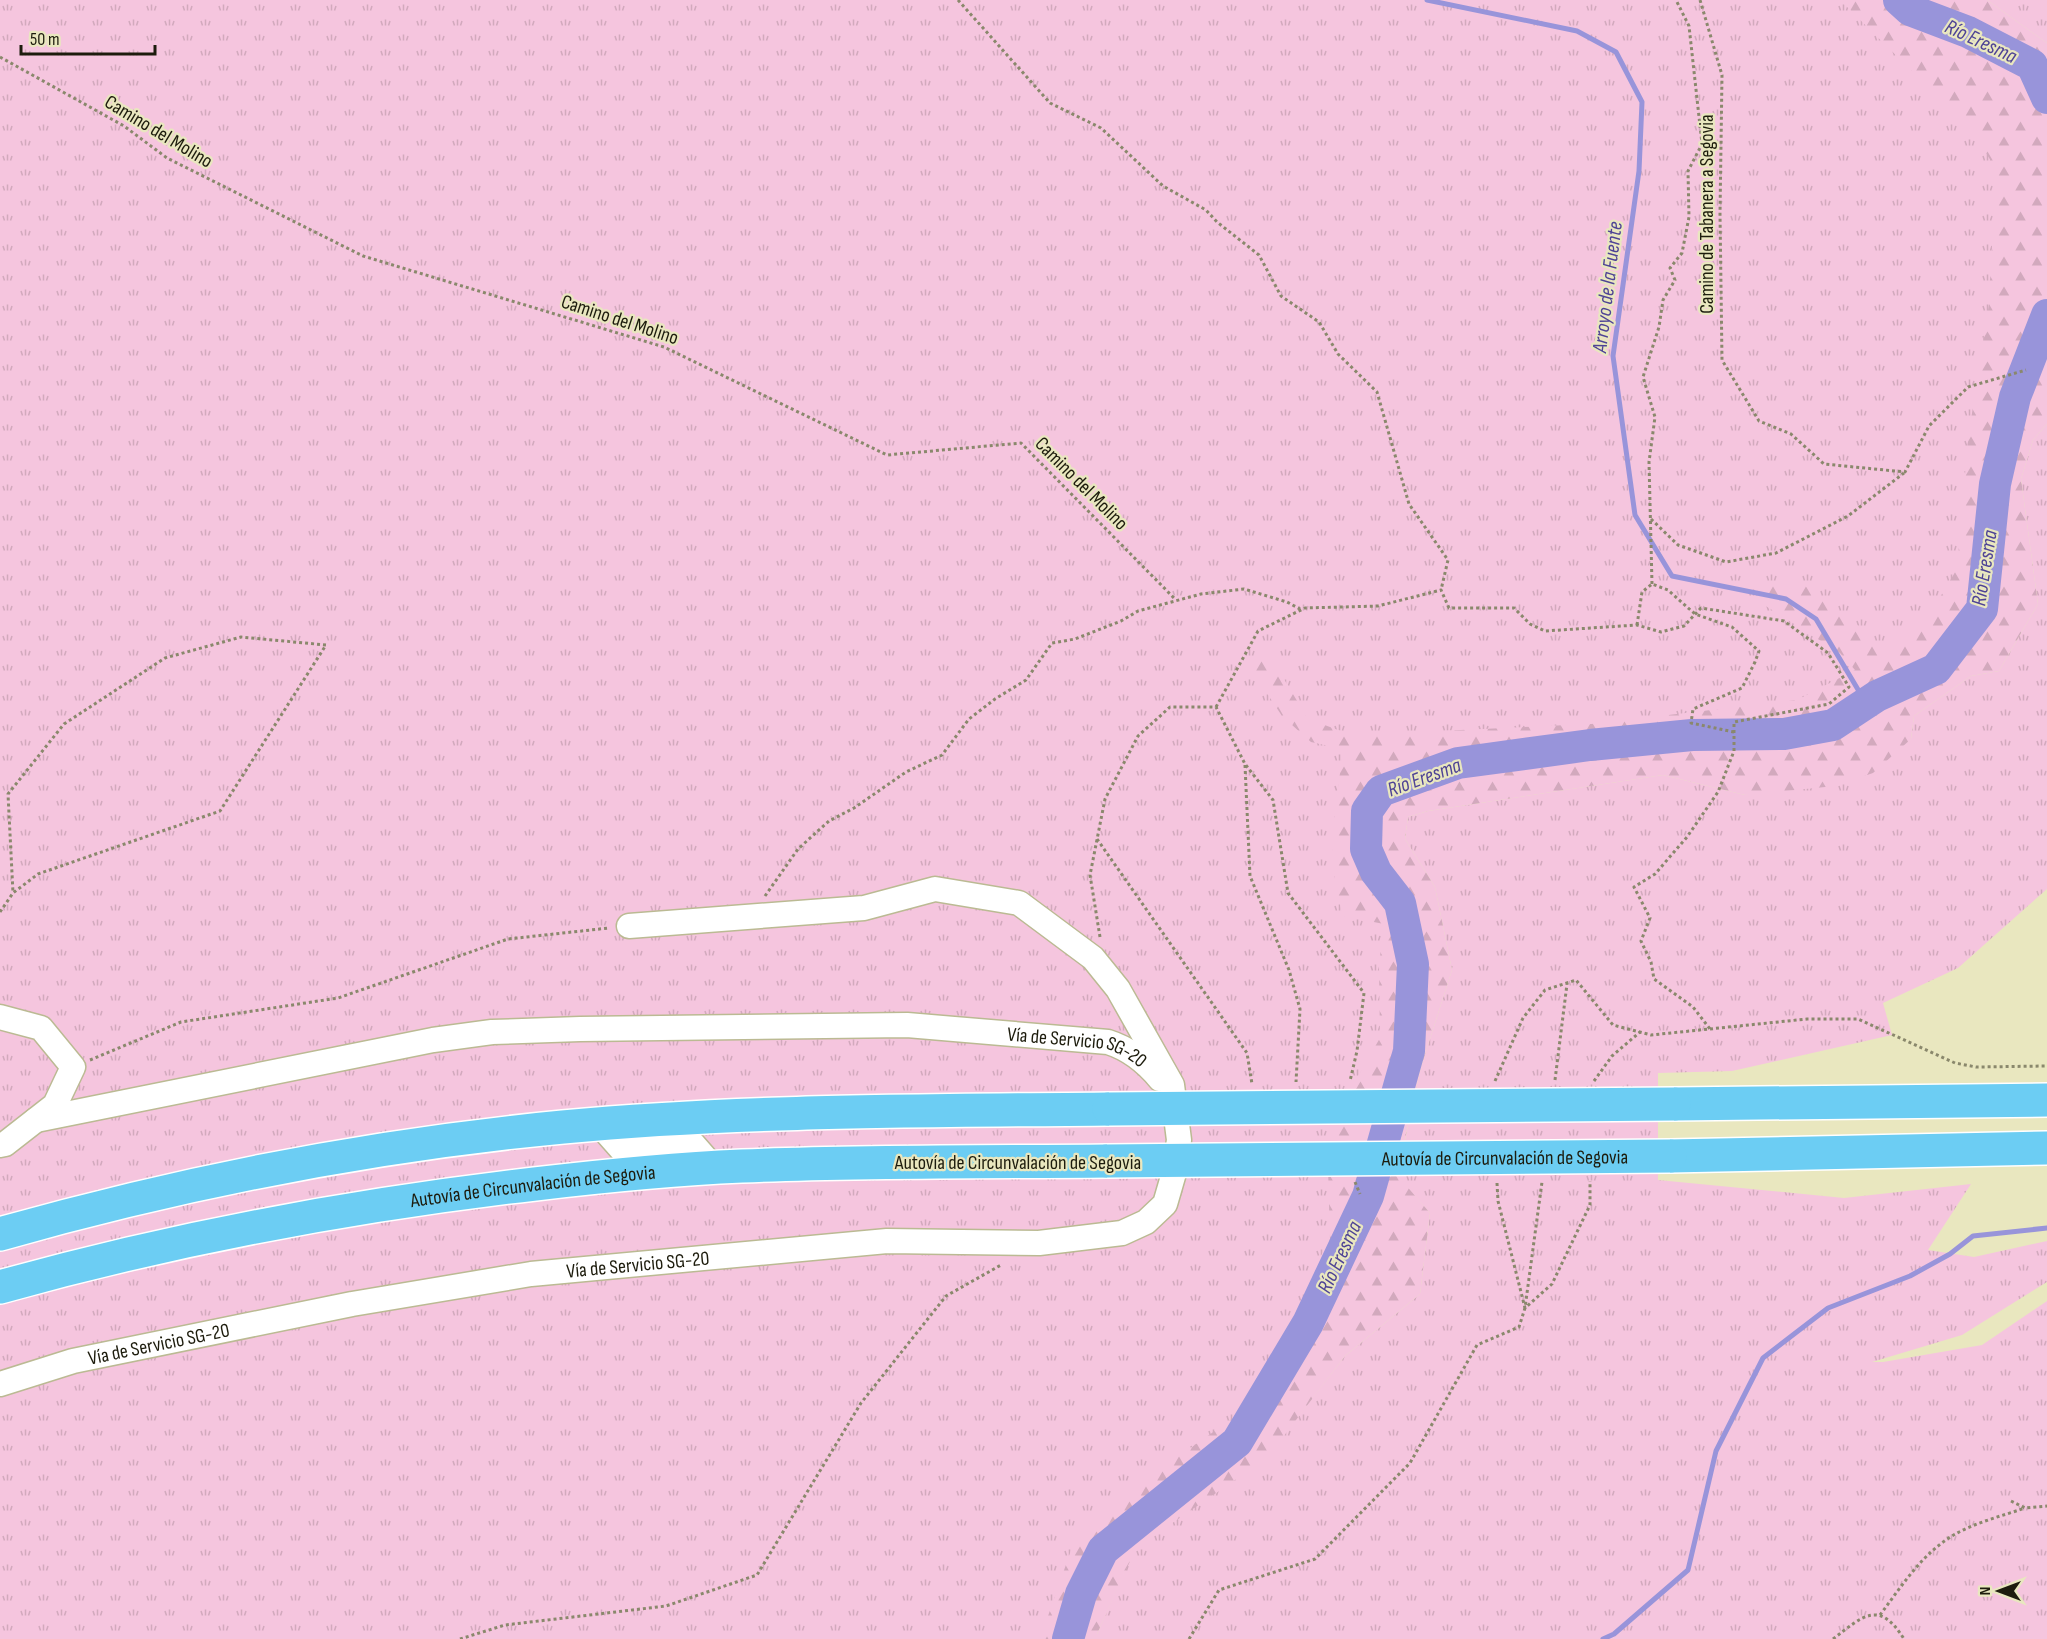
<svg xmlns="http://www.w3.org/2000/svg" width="2047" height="1639" font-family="'Sofia Sans Condensed',sans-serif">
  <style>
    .grass { fill: url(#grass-tufts) }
    .forest { fill: url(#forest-firs) }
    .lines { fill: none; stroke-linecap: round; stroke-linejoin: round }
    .stream { stroke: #9894da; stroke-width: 5 }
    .river { stroke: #9894da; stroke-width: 32 }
    .minor-casing { stroke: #bbba93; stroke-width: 27 }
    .highway-casing { stroke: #fff; stroke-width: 36 }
    .path { stroke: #8a886c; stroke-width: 3; stroke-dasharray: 3 3; stroke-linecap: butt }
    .minor { stroke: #fff; stroke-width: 24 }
    .highway { stroke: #6ccdf3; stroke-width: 33 }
    .highway-bridge-casing { stroke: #fff; stroke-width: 36; stroke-linecap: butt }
    .highway-bridge { stroke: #6ccdf3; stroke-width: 33 }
    .labels { text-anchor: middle; stroke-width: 4.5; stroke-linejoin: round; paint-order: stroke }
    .street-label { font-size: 20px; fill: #1d1c0d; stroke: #e9e7bf }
    .water-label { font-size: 21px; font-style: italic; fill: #4e4395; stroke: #e9e7bf }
  </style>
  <defs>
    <pattern id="grass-tufts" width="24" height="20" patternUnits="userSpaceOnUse" patternTransform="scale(1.5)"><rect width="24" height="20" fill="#f5c5de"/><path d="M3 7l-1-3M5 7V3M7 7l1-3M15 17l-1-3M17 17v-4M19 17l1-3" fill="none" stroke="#d2a9bd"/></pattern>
    <pattern id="forest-firs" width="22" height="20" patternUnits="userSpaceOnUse" patternTransform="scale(1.5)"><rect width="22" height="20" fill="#f5c5de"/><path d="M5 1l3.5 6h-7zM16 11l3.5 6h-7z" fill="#d2a9bd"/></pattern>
  </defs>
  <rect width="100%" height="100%" fill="#e9e7bf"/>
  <g class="grass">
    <polygon points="0,0 1899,0 2032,65 1982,609 1877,696 1381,791 1413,964 1308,1323 1237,1442 1156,1506 1068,1639 0,1639"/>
    <polygon points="1987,0 2047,0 2047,43"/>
    <polygon points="2047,424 2047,889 1958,968 1883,1003 1892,1035 1732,1071 1658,1073 1658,1180 1844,1198 1971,1184 1928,1250 1974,1257 2047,1241 2047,1282 1962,1335 1872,1362 1883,1362 1982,1345 2047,1301 2047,1639 1097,1639 1097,1634 1135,1548 1266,1458 1345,1356 1420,1294 1430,1213 1397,1176 1421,1067 1452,970 1435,887 1405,839 1408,817 1428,811 1663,775 1745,795 1911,739 1914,716 1971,676 1999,671 2038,604 2021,479 2033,440"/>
  </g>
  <polygon class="forest" points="1840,0 1987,0 2047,43 2047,424 2033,440 2021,479 2038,604 1999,671 1971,676 1914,716 1911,739 1873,773 1835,786 1745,795 1663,775 1428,811 1408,817 1405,839 1435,887 1452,970 1421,1067 1397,1175 1430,1213 1420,1294 1345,1356 1267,1458 1136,1548 1097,1634 1097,1639 1040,1639 1076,1536 1162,1468 1246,1409 1298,1344 1315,1267 1330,1239 1327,1130 1380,1038 1379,965 1384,924 1343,916 1335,886 1332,835 1343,749 1311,742 1282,716 1249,666 1267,651 1308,719 1352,735 1591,724 1797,700 1855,670 1840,653 1761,603 1767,586 1804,585 1861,628 1880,656 1922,627 1957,569 1968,439 1989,304 1996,169 1962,115 1916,75"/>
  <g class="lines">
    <g class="stream">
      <polyline points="1427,0 1577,31 1616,52 1642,102 1639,171 1613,356 1635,515 1672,576 1786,599 1816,619 1866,703"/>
      <polyline points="1603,1639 1614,1634 1688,1570 1716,1451 1763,1358 1828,1308 1910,1276 1950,1254 1973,1236 2047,1228"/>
    </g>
    <g class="river">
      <polyline points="1899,0 1910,10 1968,32 2032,65 2047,98"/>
      <polyline points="1068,1639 1081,1594 1103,1550 1237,1442 1308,1323 1368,1196 1409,1051 1413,964 1400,903 1376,872 1366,849 1367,811 1381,791 1458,763 1590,745 1692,735 1784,734 1833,725 1877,696 1936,669 1982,609 1995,484 2015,397 2047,315"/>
    </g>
    <g class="minor-casing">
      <g id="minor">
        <polyline points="0,1017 41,1028 73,1067 55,1105 5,1144 0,1145"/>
        <path id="s1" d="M36,1120L433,1040L492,1032L580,1029L907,1025L1108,1042C1130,1049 1146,1062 1160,1079"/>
        <polyline points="599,1124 622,1150 693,1144 714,1168"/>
        <path id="s2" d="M0,1384L73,1361L352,1304L531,1274L887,1241L1039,1243L1122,1233L1146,1222L1165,1204L1174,1173L1179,1140L1172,1085L1118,989L1093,958L1019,903L935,889L864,908L629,926"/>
      </g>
    </g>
    <g class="highway-casing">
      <g id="highway">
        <polyline points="1674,1104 2047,1100"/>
        <polyline points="1670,1156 2047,1148"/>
        <path d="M0,1234C184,1182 373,1145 563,1127C745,1110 927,1111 1109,1109"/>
        <path id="s3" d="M0,1287C175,1238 354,1205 535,1184C603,1176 673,1169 742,1166C864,1161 986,1162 1107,1161"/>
      </g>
    </g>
    <g class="path">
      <polyline points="958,0 1050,103 1101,128 1163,186 1206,210 1217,222 1259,255 1281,296 1319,322 1338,354 1377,392 1409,504 1448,560 1441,590"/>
      <polyline points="1700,0 1722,75 1720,214 1722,360 1759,421 1791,434 1824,464 1905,472 1929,426 1968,387 2026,370"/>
      <polyline points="0,57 124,126 167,158 363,256 664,347 887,455 1021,443 1176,600"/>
      <polyline points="1651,519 1678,545 1726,562 1776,553 1848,516 1904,473"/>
      <polyline points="1652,584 1649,462 1655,417 1643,377 1659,327 1663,300 1675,280 1670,268 1682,253 1689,217 1688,171 1702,144 1689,26 1676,0"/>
      <polyline points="1637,625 1642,592 1652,584 1668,590 1695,614 1732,627 1759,651 1755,662 1742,688 1693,709 1691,723 1734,732"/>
      <polyline points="1216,707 1258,631 1305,608 1378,606 1441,590 1449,608 1514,608 1530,624 1545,631 1637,625 1661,632 1684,626 1701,608 1784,621 1828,653 1849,687 1829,704 1734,722 1734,751 1718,792 1687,837 1655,874 1634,887 1650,918 1641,941 1651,962 1654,979 1693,1007 1710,1029"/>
      <polyline points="1245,765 1250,876 1289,970 1300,1009 1296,1082"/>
      <polyline points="1097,839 1247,1053 1252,1084"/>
      <polyline points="765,896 798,849 829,821 854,808 906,772 942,755 969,719 995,699 1026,680 1052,643 1075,639 1121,621 1138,611 1201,594 1244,589 1287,602 1300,609"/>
      <polyline points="0,912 13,893 38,874 220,811 326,645 241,637 165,658 64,724 8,794 13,893"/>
      <polyline points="1100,937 1090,875 1105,799 1138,736 1170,707 1216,707 1245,764 1273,800 1288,893 1364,993 1357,1051 1350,1081"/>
      <polyline points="90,1060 181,1022 338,998 508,939 609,928"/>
      <polyline points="1555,1080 1567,984"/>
      <polyline points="1495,1081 1523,1018 1545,990 1576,980 1613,1025 1651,1035 1807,1019 1858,1019 1955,1063 1976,1067 2047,1066"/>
      <polyline points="1594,1081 1612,1056 1640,1032"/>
      <polyline points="1355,1182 1360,1194"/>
      <polyline points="1497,1183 1498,1201 1525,1308 1552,1284 1590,1205 1590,1181"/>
      <polyline points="2011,1501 2025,1508 2047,1506"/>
      <path d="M1880,1615C1901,1587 1921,1555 1952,1536C1973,1523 2002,1516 2025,1508"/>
      <polyline points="460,1639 505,1625 666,1606 757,1575 861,1403 946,1296 1001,1265"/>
      <polyline points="1189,1639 1219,1590 1315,1559 1410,1463 1477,1345 1519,1327 1525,1308 1542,1182"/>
      <path d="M1833,1639C1863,1616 1879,1599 1904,1639"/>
    </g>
    <use href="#minor" class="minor"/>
    <use href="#highway" class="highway"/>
    <g class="highway-bridge-casing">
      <g id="highway-bridge">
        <polyline points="1109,1109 1674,1104"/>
        <path id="s4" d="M1107,1161L1670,1156"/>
      </g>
    </g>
    <use href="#highway-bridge" class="highway-bridge"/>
  </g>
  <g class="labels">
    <g class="street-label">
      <text transform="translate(159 131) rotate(31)" y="7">Camino del Molino</text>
      <text transform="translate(1706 214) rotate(-90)" y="7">Camino de Tabanera a Segovia</text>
      <text transform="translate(620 319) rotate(18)" y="7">Camino del Molino</text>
      <text transform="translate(1082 483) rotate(45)" y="7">Camino del Molino</text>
      <text dy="7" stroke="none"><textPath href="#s1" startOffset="1052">Vía de Servicio SG-20</textPath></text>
      <text dy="7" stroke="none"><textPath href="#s4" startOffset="398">Autovía de Circunvalación de Segovia</textPath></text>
      <text x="1018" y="1169">Autovía de Circunvalación de Segovia</text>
      <text dy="7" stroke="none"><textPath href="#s3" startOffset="543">Autovía de Circunvalación de Segovia</textPath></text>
      <text dy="7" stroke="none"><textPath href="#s2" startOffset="650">Vía de Servicio SG-20</textPath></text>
      <text dy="7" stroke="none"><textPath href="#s2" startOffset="164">Vía de Servicio SG-20</textPath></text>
    </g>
    <g class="water-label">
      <text transform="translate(1981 41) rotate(25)" y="7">Río Eresma</text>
      <text transform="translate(1607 287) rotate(-83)" y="7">Arroyo de la Fuente</text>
      <text transform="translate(1984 568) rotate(-81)" y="7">Río Eresma</text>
      <text transform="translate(1424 777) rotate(-20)" y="7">Río Eresma</text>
      <text transform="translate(1339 1257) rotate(-65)" y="7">Río Eresma</text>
    </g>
  </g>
  <g transform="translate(1999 1591) rotate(270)" stroke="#e9e7bf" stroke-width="4.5" paint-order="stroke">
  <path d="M0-4.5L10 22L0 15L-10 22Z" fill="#1d1c0d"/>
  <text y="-9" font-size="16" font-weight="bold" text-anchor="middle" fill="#1d1c0d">N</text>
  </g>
  <path d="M21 45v9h134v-9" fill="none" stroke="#1d1c0d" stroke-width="3"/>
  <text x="30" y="45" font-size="18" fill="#1d1c0d" stroke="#e9e7bf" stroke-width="4.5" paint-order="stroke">50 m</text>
</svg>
